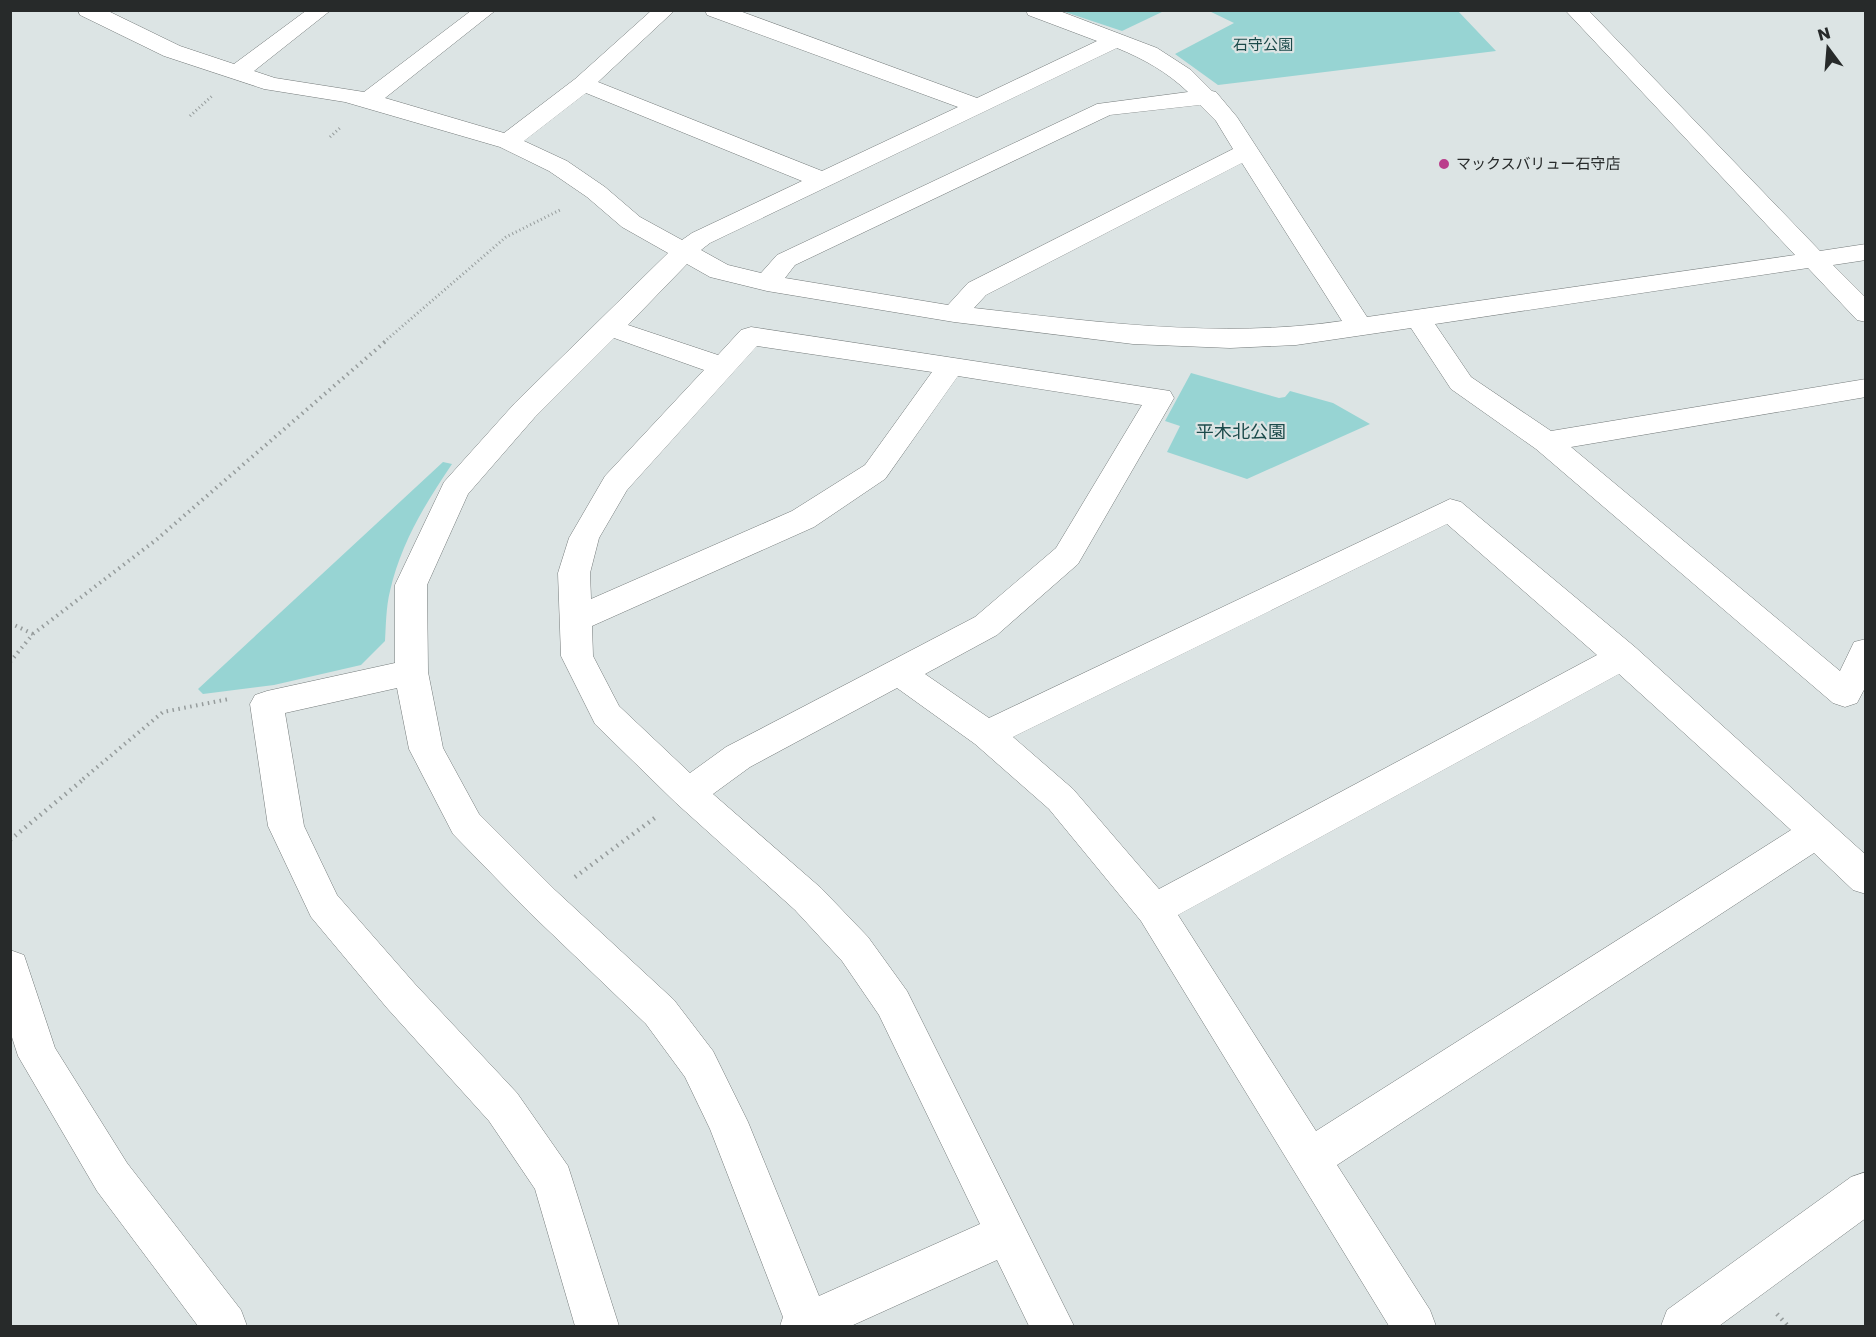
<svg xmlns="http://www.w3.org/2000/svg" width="1876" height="1337" font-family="Poppins,'Noto Sans JP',sans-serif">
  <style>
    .green { fill: #97d4d3 }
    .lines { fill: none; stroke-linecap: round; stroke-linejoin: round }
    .minor-casing { stroke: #757b7b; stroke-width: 1 }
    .path-far2 { stroke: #969c9c; stroke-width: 3; stroke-dasharray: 1 3; stroke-linecap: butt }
    .path-far1 { stroke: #969c9c; stroke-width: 4; stroke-dasharray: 1.5 4.5; stroke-linecap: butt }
    .path { stroke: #969c9c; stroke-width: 4.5; stroke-dasharray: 1.5 5; stroke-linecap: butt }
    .minor { fill: #fff; fill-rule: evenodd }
    .poi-dot { fill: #ba3d8b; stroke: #dce4e4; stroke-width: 2 }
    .labels { text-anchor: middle; stroke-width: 4.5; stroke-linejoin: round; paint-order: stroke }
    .far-park-label { font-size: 15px; fill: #1b4a4a; stroke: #dce4e4 }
    .far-poi-label { font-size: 15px; fill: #272a2a; stroke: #dce4e4; text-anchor: start }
    .park-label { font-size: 18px; fill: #1b4a4a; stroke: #dce4e4 }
  </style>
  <rect width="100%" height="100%" fill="#dce4e4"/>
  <g class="green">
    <polygon points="1207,10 1458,11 1496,51 1218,85 1175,54 1234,23"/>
    <polygon points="1062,11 1164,11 1122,31"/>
    <polygon points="1191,373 1279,398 1285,397 1290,391 1333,403 1370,424 1247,479 1167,452 1180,426 1165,421"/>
    <path d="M443,462L452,464C425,504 401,543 390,591C386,607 386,625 385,641L361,665L274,685L203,694L198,689Z"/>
  </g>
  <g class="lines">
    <g class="minor-casing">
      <g id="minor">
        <path d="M78,10H106L180,46L234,64L307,10H331L254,71L275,78L364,92L472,10H496L385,98L504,133L575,79L652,10H675L598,82L822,171L958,107L707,15L705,10H737L977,98L1097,41L1028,15L1026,10H1057L1157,48L1191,70L1212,91L1216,92L1237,117L1367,317L1795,255L1565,10H1588L1820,251L1866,244V260L1833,265L1866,298V322L1857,320L1808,268L1435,324L1471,377L1551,431L1866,379V397L1571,447L1840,671L1854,642L1866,639V686L1857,703L1845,707L1833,703L1536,449L1451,389L1411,328L1296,345L1230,348L1133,344L954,322L767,291L710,277L687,264L628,325L718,355L741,330L751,327L1170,391L1174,398L1078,564L997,635L925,674L989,718L1450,499L1461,502L1635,647L1866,855V894L1853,890L1814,853L1337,1165L1430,1310L1436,1326H1389L1141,921L1049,809L975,744L897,688L750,767L713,794L821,888L868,937L907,991L1074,1326H1029L997,1260L851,1326H780L783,1317L710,1129L685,1077L646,1024L529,912L453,834L409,749L397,688L285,713L304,826L337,895L415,984L517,1093L568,1166L619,1326H575L535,1189L489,1121L387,1008L311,917L268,826L250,704L255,695L267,691L395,663V585L444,482L515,403L668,253L622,227L587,197L549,171L500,147L345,102L264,89L164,56L80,15ZM1117,48C1144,59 1167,72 1188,92L1097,104L777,255L761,273L728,265L701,250L710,243ZM586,93L802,181L692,233L682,240L640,217L605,187L567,161L524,141ZM1200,105L1216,121L1233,149L968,283L948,305L785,278L795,265L1110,115ZM1242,163L1342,321C1219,339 1097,322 974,308L986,295ZM614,338L704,370L605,476L569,538L558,573L561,656L595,724L676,803L795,910L842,961L879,1015L980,1224L819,1296L748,1122L713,1051L674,1000L555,890L479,814L443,748L428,672L427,585L468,494L535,417ZM757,346L932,372L865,465L792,511L591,599L590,573L599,538L627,490ZM958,376L1142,405L1056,548L975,617L726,747L690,773L619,706L593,656L592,626L814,527L885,479ZM1447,524L1597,655L1159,889L1073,789L1013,737ZM1619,674L1791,830L1316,1131L1178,915Z"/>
        <polygon points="10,950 24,955 55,1048 127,1163 241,1310 247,1326 198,1326 97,1191 18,1056 10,1031"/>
        <polygon points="1866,1172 1866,1218 1719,1326 1661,1326 1667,1310 1851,1177"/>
      </g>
    </g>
    <g class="path-far2">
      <polyline points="190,116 212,96"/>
      <polyline points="330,137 341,127"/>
      <polyline points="384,342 506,237 562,209"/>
    </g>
    <g class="path-far1">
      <polyline points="10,623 33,634"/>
      <polyline points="10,662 33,634 156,540 386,341"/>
      <polyline points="83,779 163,712 229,699"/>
    </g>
    <g class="path">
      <polyline points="10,840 85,778"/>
      <polyline points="575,877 656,817"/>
      <polyline points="1777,1314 1788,1326"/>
    </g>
    <use href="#minor" class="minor"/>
  </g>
  <circle class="poi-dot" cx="1444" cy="164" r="6"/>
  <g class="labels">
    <g class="far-park-label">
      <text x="1263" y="50">石守公園</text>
    </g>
    <g class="far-poi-label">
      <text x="1456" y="169">マックスバリュー石守店</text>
    </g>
    <g class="park-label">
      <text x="1241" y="438">平木北公園</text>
    </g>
  </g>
  <rect width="1876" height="1337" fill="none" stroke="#272a2a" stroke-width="24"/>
  <g transform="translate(1828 48) rotate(344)" stroke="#dce4e4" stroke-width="4.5" paint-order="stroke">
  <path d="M0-4.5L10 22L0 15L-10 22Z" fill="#272a2a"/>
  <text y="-9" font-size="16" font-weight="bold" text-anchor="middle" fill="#272a2a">N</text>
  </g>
</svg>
